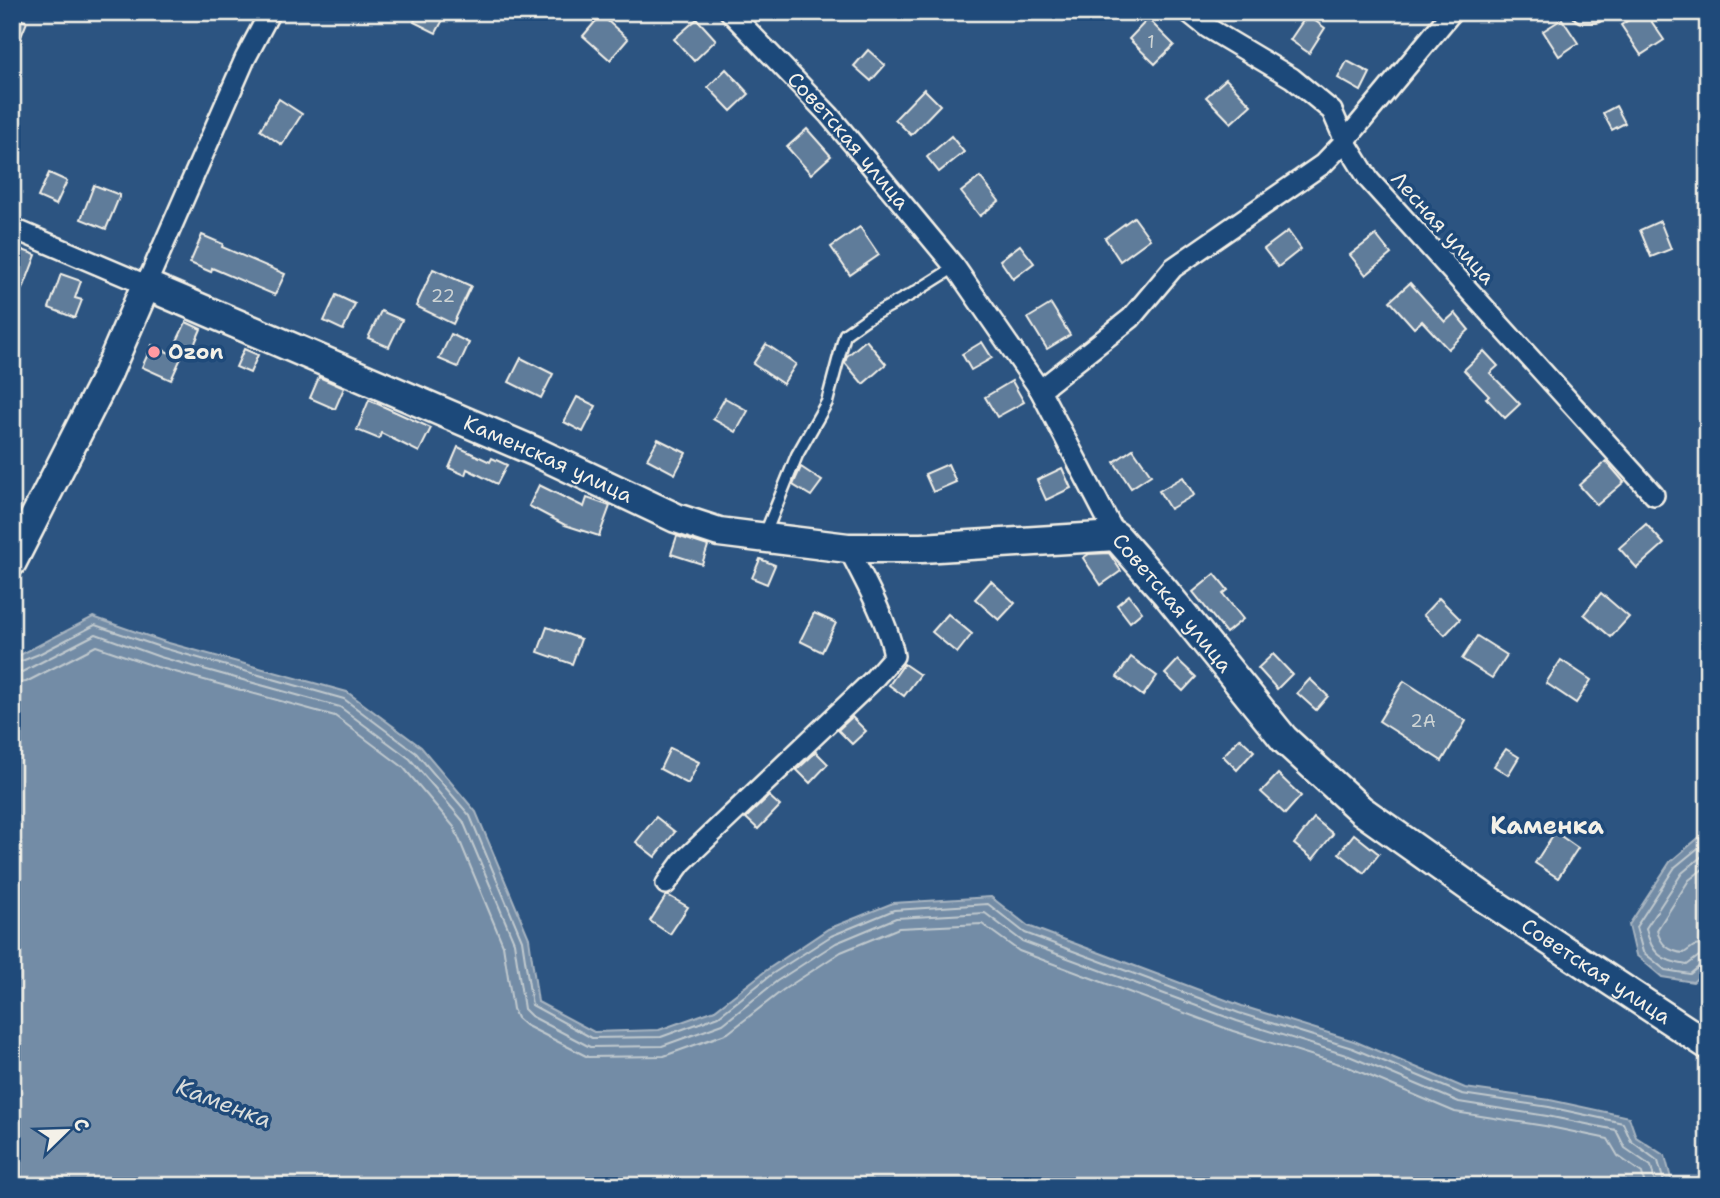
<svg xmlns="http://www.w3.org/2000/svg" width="1720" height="1198" font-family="'Shantell Sans',sans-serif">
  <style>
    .water { fill: #738ca6; stroke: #a7b4c0; stroke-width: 2 }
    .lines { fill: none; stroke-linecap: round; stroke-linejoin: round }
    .shore { stroke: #c0c9ce; stroke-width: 2 }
    .building { fill: #5e7b9a; stroke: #f4f1e8; stroke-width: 2 }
    .lane-casing { stroke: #f4f1e8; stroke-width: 15 }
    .street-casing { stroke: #f4f1e8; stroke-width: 24 }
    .secondary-casing { stroke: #f4f1e8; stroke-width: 33 }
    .lane { stroke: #1f4a7a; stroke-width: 10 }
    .street { stroke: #1f4a7a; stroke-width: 19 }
    .secondary { stroke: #1f4a7a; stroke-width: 28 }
    .poi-dot { fill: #ff9aa2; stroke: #1f4a7a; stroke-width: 2.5 }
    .labels { text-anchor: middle; stroke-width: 7; stroke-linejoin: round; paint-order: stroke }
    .number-label { font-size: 18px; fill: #ced4d4 }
    .street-label { font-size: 21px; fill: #f4f1e8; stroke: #1f4a7a }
    .poi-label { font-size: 21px; font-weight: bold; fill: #f4f1e8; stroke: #1f4a7a; text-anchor: start }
    .water-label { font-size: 23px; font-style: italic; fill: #dadddb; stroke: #1f4a7a }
    .quarter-label { font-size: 24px; font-weight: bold; fill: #f4f1e8; stroke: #1f4a7a }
  </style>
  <rect width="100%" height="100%" fill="#2c5481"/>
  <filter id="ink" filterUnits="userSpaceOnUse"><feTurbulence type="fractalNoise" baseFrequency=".0143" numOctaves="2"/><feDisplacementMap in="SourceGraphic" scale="14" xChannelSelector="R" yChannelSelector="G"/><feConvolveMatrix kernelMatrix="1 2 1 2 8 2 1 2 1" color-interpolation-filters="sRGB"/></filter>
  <g filter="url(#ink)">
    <g class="water">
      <polygon points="93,617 165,642 347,692 421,747 476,812 529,938 538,1002 594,1032 659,1030 715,1010 768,969 828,929 893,903 991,897 1028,926 1242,1006 1354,1041 1465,1088 1550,1100 1629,1117 1636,1137 1665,1156 1673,1186 12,1186 12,659"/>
      <polygon points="1708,830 1708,968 1693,982 1662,977 1636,955 1629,925 1670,862"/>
    </g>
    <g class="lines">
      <g class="shore">
        <polyline points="12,665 39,654 95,625 163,648 344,699 416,753 470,816 522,940 532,1005 592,1038 661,1037 719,1016 772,974 831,936 894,910 988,904 1025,933 1239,1013 1352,1048 1462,1094 1549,1107 1623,1123 1631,1141 1658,1161 1665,1186"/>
        <polyline points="12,674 22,672 96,634 160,657 340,707 410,759 463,821 514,942 524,1009 531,1016 590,1047 662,1046 723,1024 777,981 836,943 896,918 985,913 1022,941 1237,1021 1349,1056 1459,1102 1547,1116 1616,1130 1625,1148 1651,1166 1656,1186"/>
        <polyline points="12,684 26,682 96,646 157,667 335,716 403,767 454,827 503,945 513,1009 517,1018 525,1025 588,1057 664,1056 728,1033 783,990 841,952 899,928 982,924 1019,951 1233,1031 1346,1066 1455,1112 1545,1126 1608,1139 1618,1156 1642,1173 1645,1186"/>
        <polyline points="1708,840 1675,867 1636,927 1643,952 1665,970 1690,974 1702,964 1708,963"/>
        <path d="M1708,851L1682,873L1646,928C1651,954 1662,961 1687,965L1699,956L1708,955"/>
        <path d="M1708,865L1689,880L1657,930C1660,944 1670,952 1684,953L1694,946L1708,944"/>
      </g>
    </g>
    <g class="building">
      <polygon points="418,12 438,12 445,16 436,33 414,22"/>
      <polygon points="1641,12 1645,12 1664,40 1641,55 1621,25"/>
      <polygon points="601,15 628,39 610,60 583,36"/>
      <polygon points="1307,15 1325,28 1309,53 1290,40"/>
      <polygon points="12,16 27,22 13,56 12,56"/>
      <polygon points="697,19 716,40 694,61 674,39"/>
      <polygon points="1148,19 1174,45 1155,64 1129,39"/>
      <polygon points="1562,19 1578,43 1559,56 1543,31"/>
      <polygon points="868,50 885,65 871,81 854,66"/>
      <polygon points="1347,61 1370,73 1361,91 1338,78"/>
      <polygon points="726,69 749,94 731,111 708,87"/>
      <polygon points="1226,79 1251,105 1231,123 1206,97"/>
      <polygon points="924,89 940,105 911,135 895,119"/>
      <polygon points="279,99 302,114 282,145 260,130"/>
      <polygon points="1616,106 1625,123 1612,130 1603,113"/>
      <polygon points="807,129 831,156 811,174 787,147"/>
      <polygon points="951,136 964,152 939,172 927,157"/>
      <polygon points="49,173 67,181 56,205 38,197"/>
      <polygon points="980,177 999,201 980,216 961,192"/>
      <polygon points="94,185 120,195 106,229 81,219"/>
      <polygon points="1134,217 1150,239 1120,261 1105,238"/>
      <polygon points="1660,221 1671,249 1651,257 1640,230"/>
      <polygon points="860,227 879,255 850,275 831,247"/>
      <polygon points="1288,231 1301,249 1278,267 1264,249"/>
      <polygon points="202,235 223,244 222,247 285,274 275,295 212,268 211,272 190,263"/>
      <polygon points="1376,235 1391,254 1366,275 1350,255"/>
      <polygon points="1020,245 1034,263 1013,279 1000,260"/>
      <polygon points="12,246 36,255 23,289 12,285"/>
      <polygon points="433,269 471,286 453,324 416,306"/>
      <polygon points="61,274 81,281 75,298 82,300 75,318 49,308"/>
      <polygon points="1410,283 1445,322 1455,313 1469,330 1448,349 1422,321 1414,328 1390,301"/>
      <polygon points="336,295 355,304 343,330 324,321"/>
      <polygon points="1051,304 1070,335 1047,349 1028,318"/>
      <polygon points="381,311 402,320 389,347 368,338"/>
      <polygon points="186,322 201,329 192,350 176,343"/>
      <polygon points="451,334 469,343 458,367 439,359"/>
      <polygon points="866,340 886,364 863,384 845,363 847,356"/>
      <polygon points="982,342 992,358 971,370 962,354"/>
      <polygon points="766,344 796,364 783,384 753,364"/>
      <polygon points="152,345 181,358 171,380 142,367"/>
      <polygon points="244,349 258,355 250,373 236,367"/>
      <polygon points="1484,351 1498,366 1490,373 1520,404 1505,418 1486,398 1489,396 1464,370"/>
      <polygon points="521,358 553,374 541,398 509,382"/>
      <polygon points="319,377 344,388 335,409 310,398"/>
      <polygon points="1012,381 1024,402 997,417 985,397"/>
      <polygon points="577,397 596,406 583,432 564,422"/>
      <polygon points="725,398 748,411 736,432 713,419"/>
      <polygon points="369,400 431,428 419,452 381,433 379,439 357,430"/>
      <polygon points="658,439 686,453 675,474 647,459"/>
      <polygon points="458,447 490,462 492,458 507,465 497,484 467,469 465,475 449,468"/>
      <polygon points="1133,449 1151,475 1131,488 1114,462"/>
      <polygon points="1606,461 1624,482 1597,505 1579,485"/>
      <polygon points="948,464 956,482 933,492 925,474"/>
      <polygon points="801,467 822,481 811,496 793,485"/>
      <polygon points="1062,468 1071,488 1046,500 1037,480"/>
      <polygon points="1183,477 1194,495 1170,509 1159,491"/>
      <polygon points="539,485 584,507 587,498 610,506 599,536 565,525 529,506"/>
      <polygon points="1646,524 1664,544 1637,568 1619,548"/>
      <polygon points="677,536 708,546 702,564 671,554"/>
      <polygon points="1109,553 1121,571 1101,585 1083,558 1089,554"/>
      <polygon points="760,559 775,565 767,584 752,578"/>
      <polygon points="1215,574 1228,590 1223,594 1243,619 1226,633 1193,592"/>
      <polygon points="991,581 1015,603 999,620 975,599"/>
      <polygon points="1601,593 1629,617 1611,637 1584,614"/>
      <polygon points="1129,595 1142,612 1130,622 1117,605"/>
      <polygon points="1439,598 1460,619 1445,635 1423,615"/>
      <polygon points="814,613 836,623 822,652 800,641"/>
      <polygon points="948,614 972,634 957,653 932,632"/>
      <polygon points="547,627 581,639 572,664 538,652"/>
      <polygon points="1477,636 1507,655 1492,678 1462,659"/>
      <polygon points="1273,654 1292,674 1277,689 1258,668"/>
      <polygon points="1131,657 1157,676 1143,696 1117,677"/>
      <polygon points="1178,660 1196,677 1183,691 1165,674"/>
      <polygon points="1561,660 1591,680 1576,703 1546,683"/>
      <polygon points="904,664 920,675 904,696 889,685"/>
      <polygon points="1310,679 1328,696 1316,710 1297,693"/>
      <polygon points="1404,681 1466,721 1442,761 1379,721"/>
      <polygon points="852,717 866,731 852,744 838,730"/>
      <polygon points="1240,738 1254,751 1237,770 1223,756"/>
      <polygon points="670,748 699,762 688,784 660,769"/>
      <polygon points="1506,749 1519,757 1508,775 1494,766"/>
      <polygon points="816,752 828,764 810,783 797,770"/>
      <polygon points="1278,774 1301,796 1285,814 1261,792"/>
      <polygon points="769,796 780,806 758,829 746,818"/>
      <polygon points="656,817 675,832 655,857 636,842"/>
      <polygon points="1314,818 1333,834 1313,859 1294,844"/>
      <polygon points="1555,832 1578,848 1558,878 1535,863"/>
      <polygon points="1354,834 1379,854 1364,873 1339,853"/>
      <polygon points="666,896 669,896 688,907 670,934 650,921"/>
    </g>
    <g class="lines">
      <g class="lane-casing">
        <polyline id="lane" points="765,534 797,455 827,402 845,334 869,317 912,294 955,267"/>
      </g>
      <g class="street-casing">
        <g id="street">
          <path id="s1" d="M730,12L829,115L955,267L1040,390L1116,536"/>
          <polyline points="1188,12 1208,28 1292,78 1332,111 1345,141 1369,180 1654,495"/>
          <polyline points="1583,12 1595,12"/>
          <polyline points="12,228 146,285 245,59 270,12"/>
          <polyline points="1040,390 1131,318 1173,268 1323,164 1345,141 1452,12"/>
          <path d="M666,884L682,862L871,682L894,656C889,624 863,577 848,548"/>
        </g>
      </g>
      <g class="secondary-casing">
        <g id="secondary">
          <path id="s2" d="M12,562L106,377L146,285L536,452L676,518L719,532L848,548H922L1116,536L1166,593L1284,739L1361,810L1485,898L1708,1045"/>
        </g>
      </g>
      <use href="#lane" class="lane"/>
      <use href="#street" class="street"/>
      <use href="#secondary" class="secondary"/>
    </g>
  </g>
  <circle class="poi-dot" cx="154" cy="352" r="7"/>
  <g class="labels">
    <g class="number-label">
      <text x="1151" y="48">1</text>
      <text x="443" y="302">22</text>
      <text x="1423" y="727">2А</text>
    </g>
    <g class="street-label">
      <text dy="7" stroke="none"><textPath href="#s1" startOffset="175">Советская улица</textPath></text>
      <text transform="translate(1443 228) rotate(48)" y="7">Лесная улица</text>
      <text dy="7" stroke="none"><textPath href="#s2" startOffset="746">Каменская улица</textPath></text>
      <text dy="7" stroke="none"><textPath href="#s2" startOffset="1418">Советская улица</textPath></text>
      <text dy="7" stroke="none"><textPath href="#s2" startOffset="1984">Советская улица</textPath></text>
    </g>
    <g class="poi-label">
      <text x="168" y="359">Ozon</text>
    </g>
    <g class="water-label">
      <text transform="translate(224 1103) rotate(21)" y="8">Каменка</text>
    </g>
    <g class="quarter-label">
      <text x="1547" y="834">Каменка</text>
    </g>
  </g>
  <rect width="1720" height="1198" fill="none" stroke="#1f4a7a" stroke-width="42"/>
  <rect x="21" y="21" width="1678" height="1156" fill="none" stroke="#f4f1e8" stroke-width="2.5" filter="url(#ink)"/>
  <g transform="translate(66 1131) rotate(67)" stroke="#1f4a7a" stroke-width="5" paint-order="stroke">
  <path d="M0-5L12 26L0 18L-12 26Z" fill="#f4f1e8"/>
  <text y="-10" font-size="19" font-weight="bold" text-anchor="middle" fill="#f4f1e8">С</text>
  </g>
</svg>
